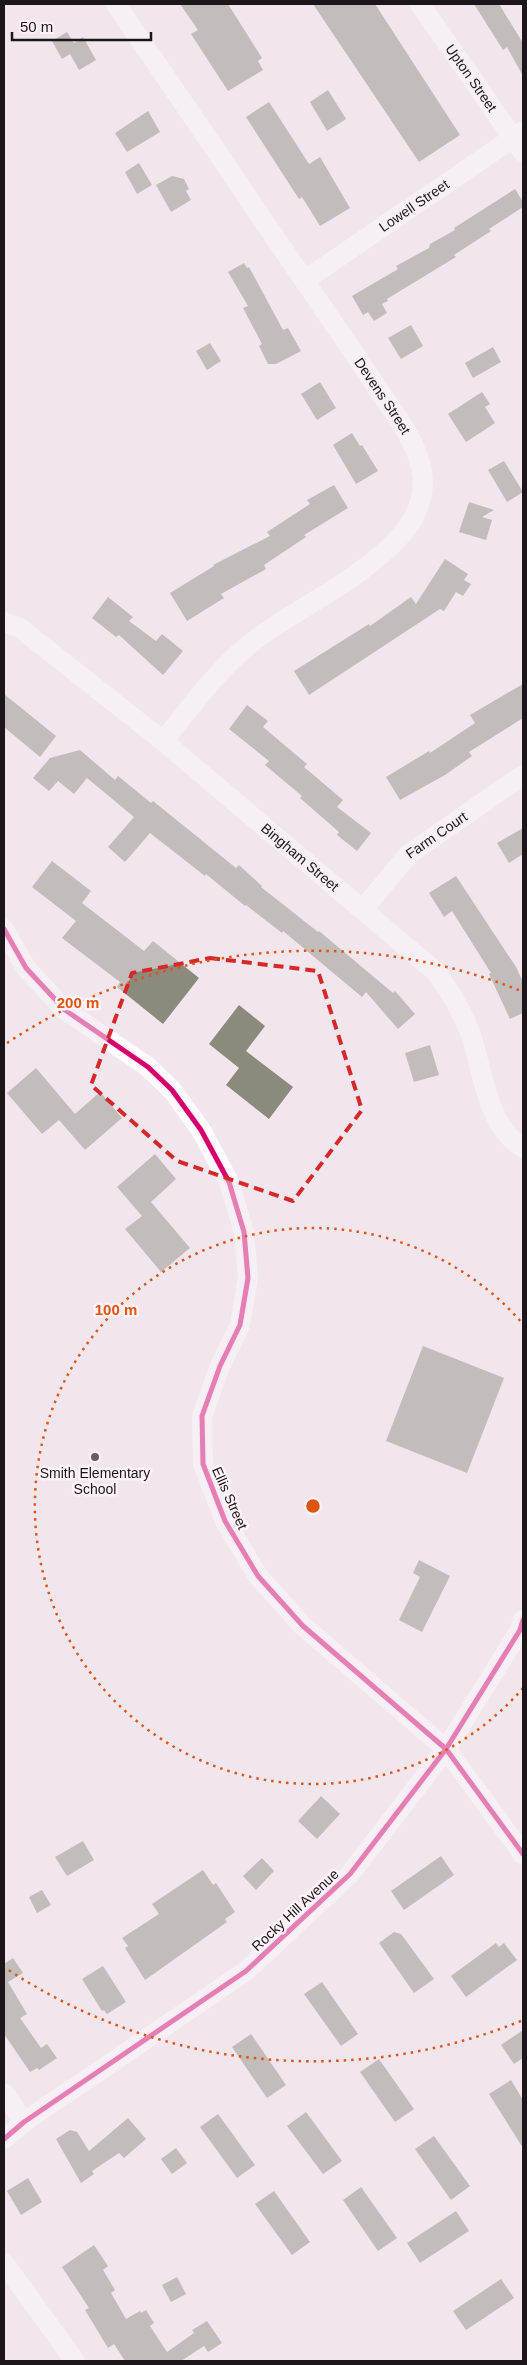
<svg xmlns="http://www.w3.org/2000/svg" width="527" height="2365" font-family="Helvetica,sans-serif">
  <style>
    .building { fill: #8b8a7c }
    .lines { fill: none; stroke-linecap: round; stroke-linejoin: round }
    .street { stroke: #fdfbfc; stroke-width: 20 }
    .cycleway-casing { stroke: #fdf2fa; stroke-width: 8 }
    .cycleway { stroke: #d6006c; stroke-width: 5 }
    .marked { fill: none; stroke: #d62828; stroke-width: 4; stroke-dasharray: 10 6; stroke-linejoin: round }
    .ring { fill: none; stroke: #de560d; stroke-width: 2.5; stroke-dasharray: 2.5 5 }
    .poi-dot { fill: #675e64; stroke: #fdf2fa; stroke-width: 2 }
    .labels { text-anchor: middle; stroke-width: 5; stroke-linejoin: round; paint-order: stroke }
    .street-label { font-size: 14px; fill: #1c151a; stroke: #fdf2fa }
    .poi-label { font-size: 14px; fill: #1c151a; stroke: #fdf2fa }
    .centre { fill: #de560d; stroke: #fdf2fa; stroke-width: 2.5 }
    .ring-label { font-size: 15px; text-anchor: middle; font-weight: bold; fill: #de560d; stroke: #fdf2fa; stroke-width: 5; stroke-linejoin: round; paint-order: stroke }
  </style>
  <rect width="100%" height="100%" fill="#f1e6ee"/>
  <g class="building">
    <polygon points="180,4 228,4 262,58 258,61 263,70 228,91 191,34 198,30"/>
    <polygon points="313,4 375,4 460,135 419,162"/>
    <polygon points="474,4 499,4 523,43 523,76 507,47 503,50"/>
    <polygon points="67,32 74,43 83,37 96,60 79,70 70,54 62,59 52,41"/>
    <polygon points="328,90 346,119 327,131 310,102"/>
    <polygon points="269,102 309,164 320,157 350,208 320,226 302,197 299,199 246,117"/>
    <polygon points="148,111 160,132 127,152 115,133"/>
    <polygon points="139,163 152,185 137,194 125,172"/>
    <polygon points="172,176 184,179 189,189 186,191 191,200 171,212 156,185"/>
    <polygon points="515,189 523,202 523,207 489,229 491,231 454,255 456,257 387,299 388,301 382,304 387,313 374,321 368,312 363,315 352,296 398,269 396,266 429,248 430,244 455,230 454,228"/>
    <polygon points="244,263 247,268 249,267 283,330 288,328 301,351 276,364 268,364 259,346 262,344 243,308 248,306 228,272"/>
    <polygon points="411,325 423,346 401,359 388,338"/>
    <polygon points="210,343 221,361 207,370 196,351"/>
    <polygon points="493,347 501,362 473,378 465,363"/>
    <polygon points="320,382 336,408 317,420 301,394"/>
    <polygon points="482,392 490,404 485,407 495,423 466,442 448,414"/>
    <polygon points="352,433 360,446 362,445 378,471 356,484 333,445"/>
    <polygon points="504,461 523,492 507,502 488,470"/>
    <polygon points="334,485 348,508 304,535 306,537 264,565 266,569 221,594 224,598 187,621 170,593 214,566 213,565 270,536 267,532 310,504 307,500"/>
    <polygon points="469,502 494,510 482,517 492,520 486,540 459,532"/>
    <polygon points="445,559 468,574 464,580 471,584 463,596 456,592 444,611 440,609 309,695 294,671 369,624 370,626 411,597 416,604"/>
    <polygon points="108,597 133,617 129,621 156,641 162,634 183,651 163,675 119,635 116,637 92,618"/>
    <polygon points="523,684 523,718 469,752 472,756 445,775 400,800 386,777 429,751 430,753 475,723 470,715"/>
    <polygon points="4,694 56,736 40,757 4,727"/>
    <polygon points="247,705 268,721 263,727 307,764 304,767 343,800 337,807 371,833 357,851 337,835 339,832 300,798 302,796 265,765 269,761 229,729"/>
    <polygon points="80,750 115,780 118,776 151,803 153,801 236,868 239,865 262,886 261,887 318,932 319,931 393,993 395,991 415,1014 398,1029 366,992 362,997 283,931 282,933 246,905 245,906 206,874 205,876 150,833 125,862 108,847 134,817 87,778 74,794 58,781 49,791 33,778 50,758"/>
    <polygon points="523,828 523,854 509,863 497,843"/>
    <polygon points="52,861 91,891 82,903 144,951 153,941 199,978 163,1024 117,987 120,982 62,938 76,921 32,887"/>
    <polygon points="456,876 516,967 523,982 523,1013 510,1019 489,974 491,973 452,911 444,917 429,893"/>
    <polygon points="239,1005 265,1026 246,1051 293,1087 269,1119 226,1085 239,1068 209,1044"/>
    <polygon points="430,1045 439,1075 414,1082 405,1053"/>
    <polygon points="36,1068 75,1114 100,1092 122,1118 85,1150 59,1120 42,1134 7,1093"/>
    <polygon points="155,1154 176,1179 151,1202 190,1248 161,1272 125,1229 142,1216 117,1187"/>
    <polygon points="423,1346 504,1378 467,1473 386,1441"/>
    <polygon points="419,1560 450,1576 422,1632 399,1620 420,1577 413,1573"/>
    <polygon points="321,1796 340,1814 317,1839 298,1821"/>
    <polygon points="83,1841 94,1860 67,1876 55,1857"/>
    <polygon points="441,1856 454,1875 404,1910 391,1891"/>
    <polygon points="262,1858 274,1871 256,1890 243,1876"/>
    <polygon points="203,1870 213,1885 216,1883 235,1912 225,1919 227,1922 145,1980 125,1948 128,1946 122,1938 159,1914 152,1904"/>
    <polygon points="42,1890 51,1905 37,1913 29,1897"/>
    <polygon points="394,1932 401,1934 434,1979 414,1993 379,1943"/>
    <polygon points="496,1943 499,1947 504,1943 517,1960 466,1997 451,1976"/>
    <polygon points="13,1958 23,1973 8,1982 27,2014 20,2018 41,2048 47,2044 57,2058 39,2070 37,2068 30,2072 4,2034 4,1964"/>
    <polygon points="103,1966 126,2002 107,2014 104,2010 102,2011 82,1979"/>
    <polygon points="322,1982 358,2034 341,2046 304,1994"/>
    <polygon points="523,2030 523,2058 514,2064 501,2045"/>
    <polygon points="251,2034 286,2085 267,2098 232,2047"/>
    <polygon points="379,2059 414,2109 395,2122 360,2072"/>
    <polygon points="511,2080 523,2100 523,2148 489,2094"/>
    <polygon points="306,2112 342,2161 323,2174 287,2126"/>
    <polygon points="218,2114 255,2165 237,2178 200,2127"/>
    <polygon points="128,2118 146,2139 124,2158 119,2153 92,2171 94,2174 81,2183 56,2139 70,2130 77,2132 89,2151"/>
    <polygon points="434,2136 470,2186 451,2200 415,2149"/>
    <polygon points="176,2148 187,2163 172,2174 161,2159"/>
    <polygon points="28,2178 42,2202 21,2215 7,2191"/>
    <polygon points="361,2187 397,2238 378,2251 343,2200"/>
    <polygon points="274,2191 310,2242 292,2255 255,2204"/>
    <polygon points="456,2211 469,2231 420,2263 407,2243"/>
    <polygon points="94,2245 108,2266 103,2270 115,2290 111,2293 126,2319 140,2311 141,2313 146,2310 154,2323 150,2326 167,2352 194,2333 192,2330 207,2321 222,2343 208,2352 204,2346 181,2361 125,2361 114,2344 108,2348 85,2310 89,2308 62,2267"/>
    <polygon points="177,2277 186,2294 171,2302 162,2285"/>
    <polygon points="501,2279 514,2298 466,2330 453,2311"/>
  </g>
  <g class="lines">
    <g class="street">
      <path id="s1" d="M116,4L400,421C411,439 422,458 423,481C423,499 415,520 403,533C364,578 302,605 255,640C218,668 192,706 163,741"/>
      <path id="s2" d="M420,4L523,152"/>
      <path id="s3" d="M305,280L523,131"/>
      <path id="s4" d="M4,622L20,628L163,741L436,972C450,991 461,1010 470,1032C484,1072 485,1123 523,1148"/>
      <path id="s5" d="M363,909L409,854L523,775"/>
      <polyline points="4,929 26,968 65,1010 148,1067 172,1090 201,1130 229,1182 244,1232 248,1278 240,1325 220,1366 202,1416 203,1464 225,1521 258,1576 303,1626 446,1749 523,1854"/>
      <polyline points="4,2093 24,2122"/>
      <polyline points="4,2139 24,2122 246,1971 350,1874 446,1749 520,1630 523,1620"/>
      <polyline points="4,2263 75,2361"/>
    </g>
    <g class="cycleway-casing">
      <g id="cycleway">
        <polyline points="4,929 26,968 65,1010 148,1067 172,1090 201,1130 229,1182 244,1232 248,1278 240,1325 220,1366 202,1416 203,1464 225,1521 258,1576 303,1626 446,1749 523,1854"/>
        <polyline points="4,2139 24,2122 246,1971 350,1874 446,1749 520,1630 523,1620"/>
      </g>
    </g>
    <use href="#cycleway" class="cycleway"/>
  </g>
  <path d="M0 0H527V2365H0ZM210,958L318,971L362,1110L293,1201L177,1161L91,1085L132,973Z" fill="#f1e6ee" fill-opacity=".55" fill-rule="evenodd"/>
  <path class="marked" d="M210,958L318,971L362,1110L293,1201L177,1161L91,1085L132,973Z"/>
  <g class="ring">
    <path d="M523 1688A278 278 0 1 1 523 1324"/>
    <path d="M521 2021A555 555 0 0 1 7 1969M7 1043A555 555 0 0 1 521 991"/>
  </g>
  <circle class="poi-dot" cx="95" cy="1457" r="5"/>
  <g class="labels">
    <g class="street-label">
      <text dy="5" stroke="none"><textPath href="#s2" startOffset="90">Upton Street</textPath></text>
      <text dy="5" stroke="none"><textPath href="#s3" startOffset="132">Lowell Street</textPath></text>
      <text dy="5" stroke="none"><textPath href="#s1" startOffset="474">Devens Street</textPath></text>
      <text dy="5" stroke="none"><textPath href="#s5" startOffset="105">Farm Court</textPath></text>
      <text dy="5" stroke="none"><textPath href="#s4" startOffset="379">Bingham Street</textPath></text>
      <text transform="translate(230 1498) rotate(66)" y="5">Ellis Street</text>
      <text transform="translate(295 1910) rotate(-43)" y="5">Rocky Hill Avenue</text>
    </g>
    <g class="poi-label">
      <text x="95" y="1478">Smith Elementary<tspan x="95" dy="16">School</tspan></text>
    </g>
  </g>
  <circle cx="313" cy="1506" r="8" class="centre"/>
  <g class="ring-label">
    <text x="78" y="1008">200 m</text>
    <text x="116" y="1315">100 m</text>
  </g>
  <rect width="527" height="2365" fill="none" stroke="#1c151a" stroke-width="10"/>
  <path d="M12 32v8h139v-8" fill="none" stroke="#1c151a" stroke-width="2.5"/>
  <text x="20" y="32" font-size="15" fill="#1c151a" stroke="#fdf2fa" stroke-width="4" paint-order="stroke">50 m</text>
</svg>
